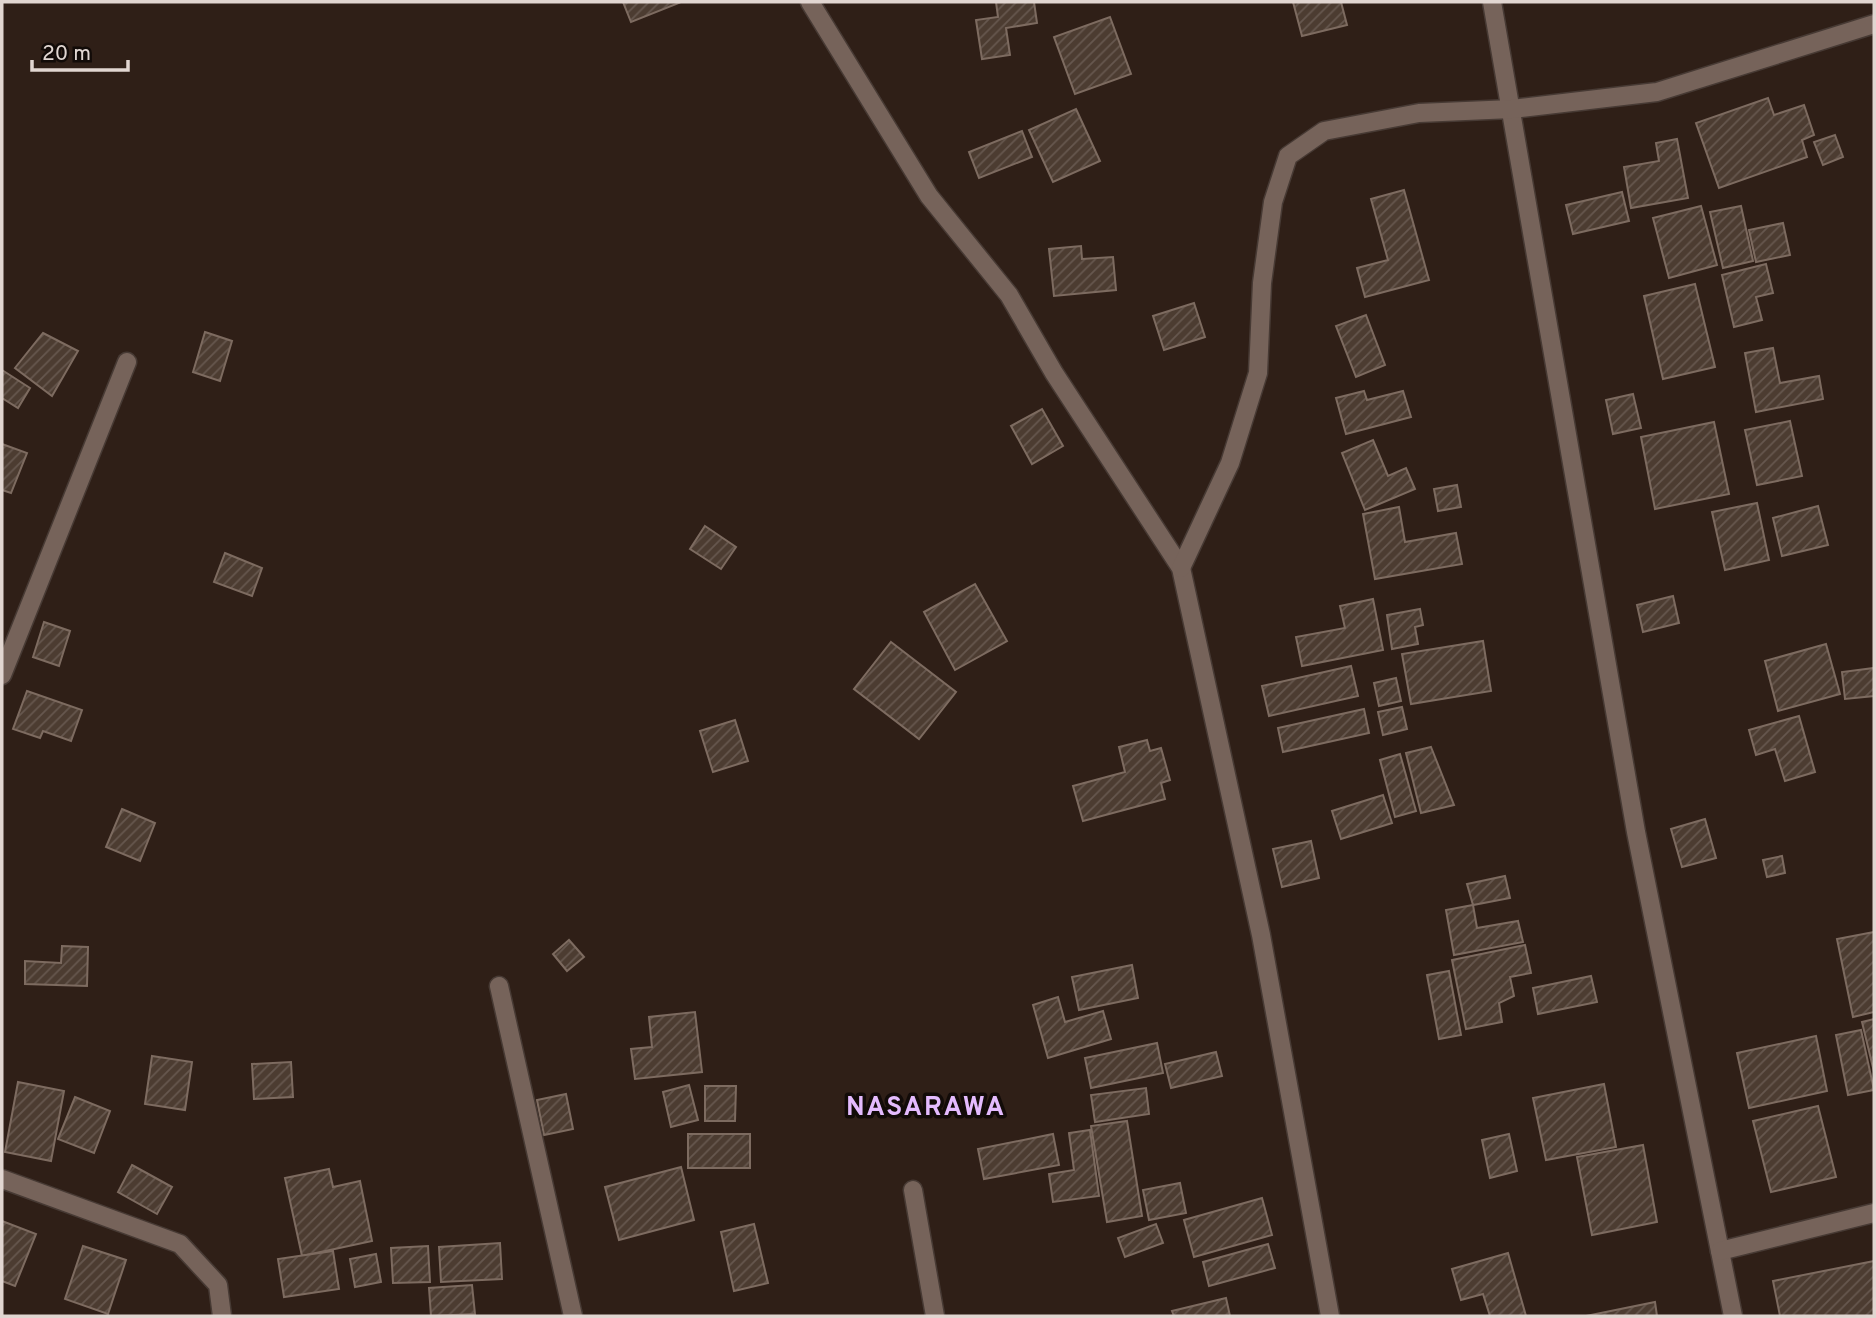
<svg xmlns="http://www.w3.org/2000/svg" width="1876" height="1318" font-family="Overpass,sans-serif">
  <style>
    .building { fill: url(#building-hatch); stroke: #7d6b60; stroke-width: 2 }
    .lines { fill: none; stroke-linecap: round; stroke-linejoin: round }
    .street-casing { stroke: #473a34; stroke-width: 21 }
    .street { stroke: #76635a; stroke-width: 18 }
    .labels { text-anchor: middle; stroke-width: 7; stroke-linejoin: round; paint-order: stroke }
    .district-label { font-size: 26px; font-weight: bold; letter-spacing: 2px; fill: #e4bbfe; stroke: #120b08 }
  </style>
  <defs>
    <pattern id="building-hatch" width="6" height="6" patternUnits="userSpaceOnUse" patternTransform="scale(1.75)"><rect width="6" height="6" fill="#4c3c31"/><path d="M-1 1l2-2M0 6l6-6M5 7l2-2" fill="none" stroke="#66574e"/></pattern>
  </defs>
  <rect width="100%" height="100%" fill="#2f1f17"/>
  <g class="building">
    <polygon points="623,2 678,2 679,3 631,22"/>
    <polygon points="996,2 1034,2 1037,23 1006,28 1010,55 982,59 976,20 998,17"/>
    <polygon points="1293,2 1341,2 1347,25 1302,36"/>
    <polygon points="1110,17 1131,74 1075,94 1054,37"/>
    <polygon points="1768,98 1774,115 1804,105 1814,135 1802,140 1807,157 1719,188 1696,123"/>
    <polygon points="1076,109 1100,161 1053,182 1029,130"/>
    <polygon points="1022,131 1032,157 979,178 969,152"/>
    <polygon points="1835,135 1843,157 1823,165 1814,142"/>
    <polygon points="1677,139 1688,198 1631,208 1624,167 1659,161 1656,143"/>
    <polygon points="1404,190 1429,280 1365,297 1357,268 1388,260 1371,199"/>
    <polygon points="1622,192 1629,221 1573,234 1566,205"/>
    <polygon points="1701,206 1717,265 1669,278 1653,218"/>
    <polygon points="1741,206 1753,261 1723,268 1710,212"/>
    <polygon points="1783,223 1790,255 1756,262 1749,230"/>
    <polygon points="1081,246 1082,259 1113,257 1116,290 1054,296 1049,249"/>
    <polygon points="1766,264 1773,293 1756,297 1762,320 1734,327 1722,275"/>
    <polygon points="1695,284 1715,367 1663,379 1644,296"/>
    <polygon points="1194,303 1205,337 1164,350 1153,316"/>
    <polygon points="1366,315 1385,365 1356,377 1336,326"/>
    <polygon points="205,332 232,341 220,381 193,372"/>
    <polygon points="43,333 78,351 52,396 15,368"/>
    <polygon points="1773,348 1780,383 1819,376 1823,399 1756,412 1745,353"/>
    <polygon points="2,370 30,388 18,408 2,398"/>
    <polygon points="1364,391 1367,400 1403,391 1411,417 1346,434 1336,398"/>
    <polygon points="1633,394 1641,428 1613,434 1606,400"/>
    <polygon points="1042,409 1063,446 1032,464 1011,426"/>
    <polygon points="1790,421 1802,476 1757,485 1745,430"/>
    <polygon points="1714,422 1729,494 1655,509 1641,437"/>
    <polygon points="1373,440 1388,476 1406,468 1415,489 1365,510 1342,453"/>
    <polygon points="2,444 27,453 11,493 2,490"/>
    <polygon points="1457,485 1461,507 1438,511 1434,489"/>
    <polygon points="1757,503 1769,560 1725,570 1712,512"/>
    <polygon points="1818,506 1828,545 1782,556 1773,518"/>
    <polygon points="1399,507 1405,542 1456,533 1462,564 1375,579 1363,514"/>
    <polygon points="705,526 736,547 721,569 690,549"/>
    <polygon points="225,553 262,568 252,596 214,582"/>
    <polygon points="975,584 1007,641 955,670 924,612"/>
    <polygon points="1673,596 1679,623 1643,632 1637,605"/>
    <polygon points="1373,599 1383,650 1302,666 1296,637 1345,628 1340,606"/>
    <polygon points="1420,609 1423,625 1415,627 1418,644 1392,649 1387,615"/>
    <polygon points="44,622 70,631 59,666 33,657"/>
    <polygon points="1483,641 1491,691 1411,704 1402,654"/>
    <polygon points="891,642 956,692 919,739 854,689"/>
    <polygon points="1826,644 1840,694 1778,711 1765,661"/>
    <polygon points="1351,666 1358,696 1269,716 1262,686"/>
    <polygon points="1874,668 1874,696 1845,699 1842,672"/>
    <polygon points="1396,678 1401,701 1379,706 1374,683"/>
    <polygon points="27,691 82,710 71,741 43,731 40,738 13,729"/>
    <polygon points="1402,707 1407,729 1383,735 1378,712"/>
    <polygon points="1364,709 1369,733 1283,752 1278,728"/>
    <polygon points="1799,716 1815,772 1785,781 1775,749 1756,755 1749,730"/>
    <polygon points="735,720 748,761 713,772 700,731"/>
    <polygon points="1147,740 1150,751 1161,748 1170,780 1161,783 1165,799 1083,821 1073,786 1125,772 1119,747"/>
    <polygon points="1431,747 1454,805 1421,813 1406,753"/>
    <polygon points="1400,754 1416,811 1395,817 1380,760"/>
    <polygon points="1383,795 1392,823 1341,839 1332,811"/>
    <polygon points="122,809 155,823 140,861 106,847"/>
    <polygon points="1705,819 1716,858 1682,867 1671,829"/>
    <polygon points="1311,841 1319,878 1282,887 1273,849"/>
    <polygon points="1782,856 1785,873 1767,877 1763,860"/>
    <polygon points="1505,876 1510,898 1473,905 1467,884"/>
    <polygon points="1473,905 1477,928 1518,921 1523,942 1454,955 1446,910"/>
    <polygon points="1874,932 1874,1012 1853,1017 1837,939"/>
    <polygon points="569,940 584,957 567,971 553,954"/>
    <polygon points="1525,945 1531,973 1510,977 1514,996 1499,1003 1502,1022 1466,1029 1452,960"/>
    <polygon points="62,946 88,947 87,986 25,984 25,961 61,963"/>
    <polygon points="1132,965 1138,998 1079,1010 1072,977"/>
    <polygon points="1449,971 1461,1035 1439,1039 1427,975"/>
    <polygon points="1591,976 1597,1002 1538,1014 1533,988"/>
    <polygon points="1058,997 1065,1022 1103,1011 1111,1039 1048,1058 1033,1005"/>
    <polygon points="695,1012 702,1072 635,1079 631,1049 652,1047 649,1017"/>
    <polygon points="1874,1019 1874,1072 1862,1022"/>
    <polygon points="1861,1030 1874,1090 1848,1095 1836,1035"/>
    <polygon points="1816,1036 1827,1091 1749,1108 1737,1053"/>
    <polygon points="1157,1043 1163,1073 1091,1088 1085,1058"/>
    <polygon points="1216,1052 1222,1076 1171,1088 1165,1064"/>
    <polygon points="152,1056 192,1062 185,1110 145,1104"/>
    <polygon points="291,1062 293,1097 254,1099 252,1064"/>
    <polygon points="18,1082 64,1091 51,1161 5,1152"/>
    <polygon points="1604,1084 1616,1147 1546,1160 1533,1098"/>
    <polygon points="689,1085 698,1120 671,1127 663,1092"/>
    <polygon points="705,1086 736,1086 735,1121 705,1121"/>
    <polygon points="1146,1088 1149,1114 1095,1122 1091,1095"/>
    <polygon points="566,1094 573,1129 544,1135 537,1100"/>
    <polygon points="75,1097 110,1111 94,1153 58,1139"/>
    <polygon points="1818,1106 1836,1177 1771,1192 1753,1121"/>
    <polygon points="1127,1121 1142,1216 1107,1222 1091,1126"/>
    <polygon points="1090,1130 1099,1196 1053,1202 1049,1174 1074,1170 1069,1133"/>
    <rect x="688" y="1134" width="62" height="34"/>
    <polygon points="1053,1134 1059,1165 984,1179 978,1149"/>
    <polygon points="1509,1134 1517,1171 1490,1178 1482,1140"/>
    <polygon points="1643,1145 1657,1222 1592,1235 1577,1157"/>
    <polygon points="132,1165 172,1187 157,1214 118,1192"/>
    <polygon points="681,1167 694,1220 619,1240 605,1187"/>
    <polygon points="329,1169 333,1187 360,1181 372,1241 302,1256 285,1178"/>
    <polygon points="1180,1183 1186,1213 1149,1220 1143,1190"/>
    <polygon points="1262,1198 1272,1235 1194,1257 1184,1220"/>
    <polygon points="2,1221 36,1234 15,1286 2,1281"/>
    <polygon points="754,1224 768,1283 734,1291 721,1232"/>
    <polygon points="1156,1224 1163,1243 1125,1257 1118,1238"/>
    <polygon points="500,1243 502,1279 441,1282 439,1247"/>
    <polygon points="1268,1244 1275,1268 1209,1286 1203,1262"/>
    <polygon points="83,1246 126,1260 108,1314 65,1299"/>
    <polygon points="428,1246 430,1282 393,1283 391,1248"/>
    <polygon points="333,1251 339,1289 284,1297 278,1259"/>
    <polygon points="1508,1253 1526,1316 1490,1316 1483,1294 1461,1300 1452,1269"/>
    <polygon points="376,1254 381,1282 355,1287 350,1259"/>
    <polygon points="1874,1261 1874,1316 1780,1316 1773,1281"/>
    <polygon points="472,1285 475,1314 431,1316 429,1288"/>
    <polygon points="1226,1298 1230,1316 1174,1316 1172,1311"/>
    <polygon points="1655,1302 1657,1316 1586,1316"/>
  </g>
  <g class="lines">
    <g class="street-casing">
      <g id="street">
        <polyline points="810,2 929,196 1009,295 1054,373 1181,568 1261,935 1330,1316"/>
        <polyline points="1492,2 1636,832 1733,1316"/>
        <polyline points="1181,568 1230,463 1258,373 1262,283 1273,202 1288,156 1324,131 1419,113 1512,109 1657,92 1874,24"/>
        <polyline points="2,675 127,362"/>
        <polyline points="499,986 573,1316"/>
        <polyline points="2,1179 180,1244 218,1285 222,1316"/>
        <polyline points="913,1190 935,1316"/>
        <polyline points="1720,1251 1874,1213"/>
      </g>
    </g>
    <use href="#street" class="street"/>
  </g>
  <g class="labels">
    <g class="district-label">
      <text x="926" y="1115">NASARAWA</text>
    </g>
  </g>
  <rect width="1876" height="1318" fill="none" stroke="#e1d6d1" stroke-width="7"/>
  <path d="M32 60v10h96v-10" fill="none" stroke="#e1d6d1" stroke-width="3.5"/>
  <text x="42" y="60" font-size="21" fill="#e1d6d1" stroke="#120b08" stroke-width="5" paint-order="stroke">20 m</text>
</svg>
